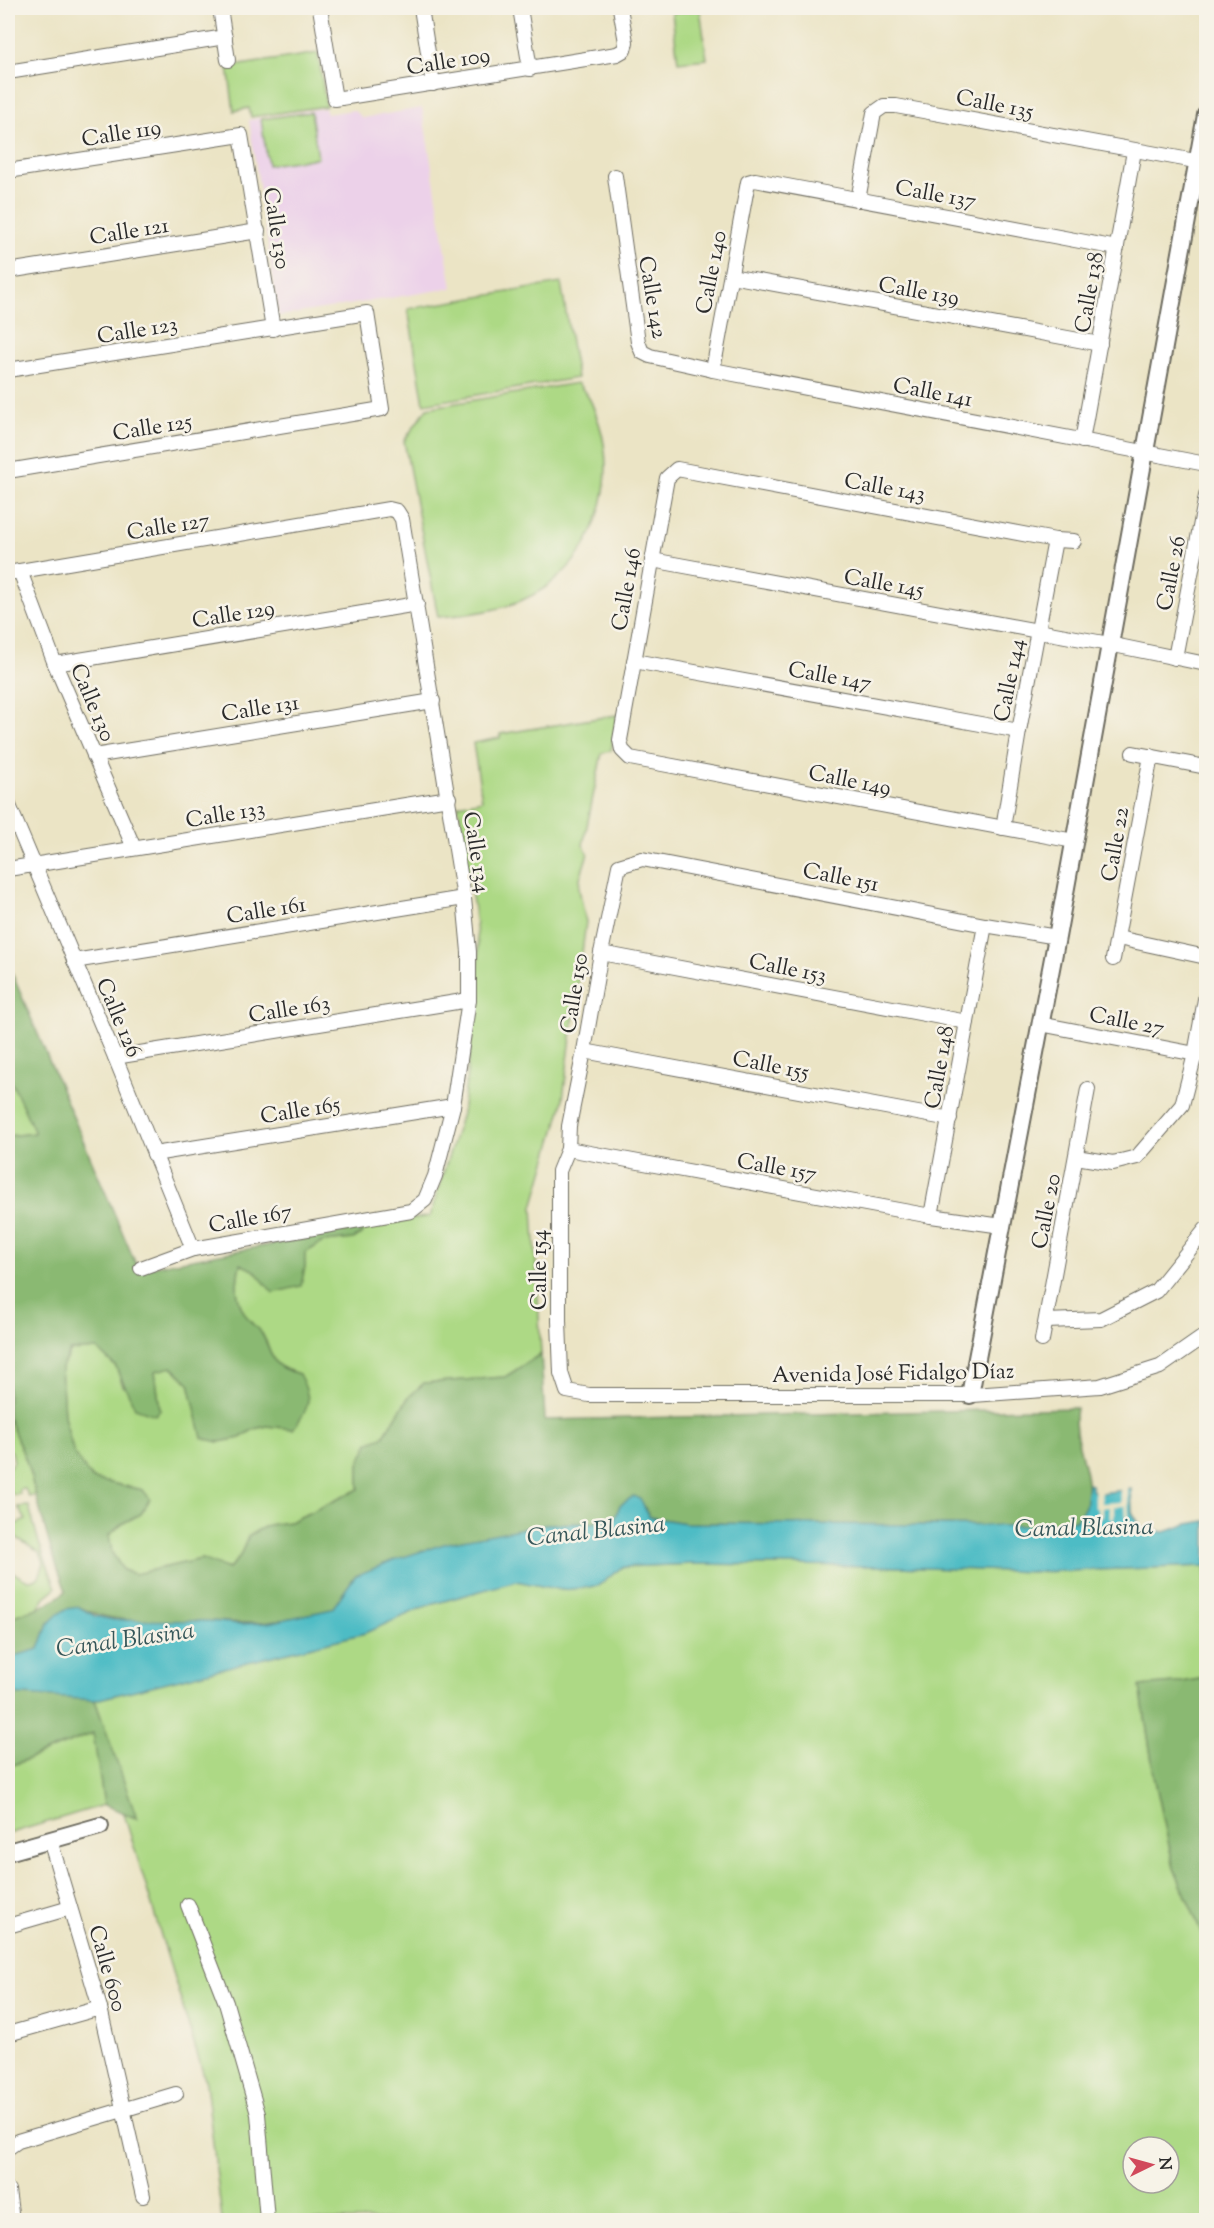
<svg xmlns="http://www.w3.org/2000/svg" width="1214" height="2228" font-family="'Sorts Mill Goudy',serif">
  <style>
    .built { fill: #ecd1e9 }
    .green { fill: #add985; stroke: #6c8258; stroke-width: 1.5; fill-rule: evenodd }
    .forest { fill: #8ab972; stroke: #5a724e; stroke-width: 1.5 }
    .water { fill: #4dbcc5; stroke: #3c7478; stroke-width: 1.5 }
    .pier { fill: #ebe4c5 }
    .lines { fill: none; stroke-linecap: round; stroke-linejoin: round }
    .minor-casing { stroke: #6e6c61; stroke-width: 16 }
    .tertiary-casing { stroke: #6e6c61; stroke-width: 20 }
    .minor { stroke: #fff; stroke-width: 14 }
    .tertiary { stroke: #fff; stroke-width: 16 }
    .labels { text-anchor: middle; stroke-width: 5; stroke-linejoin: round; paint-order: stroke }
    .street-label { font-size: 22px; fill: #2b2b2b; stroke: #f7f3e8 }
    .water-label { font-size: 24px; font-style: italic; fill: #355659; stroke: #f7f3e8 }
  </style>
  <rect width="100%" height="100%" fill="#f7f3e8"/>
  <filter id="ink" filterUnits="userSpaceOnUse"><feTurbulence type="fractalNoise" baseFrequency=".0167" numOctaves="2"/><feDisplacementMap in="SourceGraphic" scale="12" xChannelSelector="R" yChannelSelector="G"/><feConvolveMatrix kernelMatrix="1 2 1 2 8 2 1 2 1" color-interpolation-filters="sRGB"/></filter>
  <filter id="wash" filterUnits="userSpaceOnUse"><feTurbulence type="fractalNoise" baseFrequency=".008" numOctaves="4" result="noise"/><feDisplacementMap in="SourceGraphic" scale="24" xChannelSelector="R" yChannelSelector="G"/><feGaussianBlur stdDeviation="1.35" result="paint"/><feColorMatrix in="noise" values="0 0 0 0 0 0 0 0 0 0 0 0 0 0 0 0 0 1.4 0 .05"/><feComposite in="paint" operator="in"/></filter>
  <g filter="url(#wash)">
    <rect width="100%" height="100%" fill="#ebe4c5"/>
    <polygon class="built" points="325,108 327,114 353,110 363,118 422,108 452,288 279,316 249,120"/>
    <g class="green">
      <polygon points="700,9 707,59 678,62 672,13"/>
      <polygon points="318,53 326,106 251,117 249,108 234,111 228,67"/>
      <polygon points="311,112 318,158 268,165 261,119"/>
      <polygon points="561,283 577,378 424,404 408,309"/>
      <path d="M577,383C591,398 592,403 599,423C618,483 596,554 543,589C511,610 475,614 438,617L404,441L427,408Z"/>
      <path d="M617,715L611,751L602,753L583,845L588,853L580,878L579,889L586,922L562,1106L533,1207L541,1354L505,1377L424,1383L408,1398L383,1437L359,1464V1489L290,1522L268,1525L249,1535L239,1558L228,1569L201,1559L135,1574L123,1570L112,1553L109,1535L125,1522L141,1514L143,1490L92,1479L74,1454L64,1416L61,1368L71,1351L97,1349L116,1367L123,1386L160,1410L155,1371L171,1367L189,1383L203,1438L219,1442L240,1438L254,1429L267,1426L293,1429L299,1374C266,1364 277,1361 263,1335C260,1330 254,1327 250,1322C235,1302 235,1287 240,1264L254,1270L273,1292L305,1267L304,1253L323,1242L353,1239L362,1234V1228L430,1216L462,1113L476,1002L479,957L475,916L458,805L482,800L473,743L500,738V734Z"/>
      <polygon points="8,1074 35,1133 8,1136"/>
      <polygon points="8,1417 27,1463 36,1495 29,1497 25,1489 22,1488 19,1490 20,1494 12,1495 8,1487 8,1468 14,1462 12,1452 8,1449"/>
      <path d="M29,1506L39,1543L56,1588L45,1597L38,1608L8,1618V1569C20,1575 25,1585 39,1577L44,1563L40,1553L8,1532V1527L26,1520L18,1507Z"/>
      <path d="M693,1564L873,1566L1036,1572L1206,1566V1678L1176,1683L1140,1686L1155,1780L1174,1868L1206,1943V2220H222L206,2083L124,1814L136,1818L95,1700L365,1633L426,1606L516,1581L562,1590L598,1586L622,1567ZM1133,2147H1169V2183H1133Z"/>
      <polygon points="94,1733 104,1805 8,1834 8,1767"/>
    </g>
    <g class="forest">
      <path d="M8,964L138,1269L362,1228V1234L353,1239L323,1242L305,1253V1267L301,1286L273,1293L254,1270L240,1264C235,1287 235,1303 251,1322C255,1327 260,1330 263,1336C276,1360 268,1365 299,1374C313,1399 310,1408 293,1429L267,1426L254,1429L240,1438L219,1442L202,1438L189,1383L172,1367L155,1371L160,1410L155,1415L135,1408L116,1367L97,1349L70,1351L61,1368L64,1416L74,1454L92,1479L143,1490L150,1499L141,1514L125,1522L109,1535L112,1553L123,1570L135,1574L202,1559L228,1569L239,1558L249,1535L268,1525L290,1522L359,1489V1464L369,1442L383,1437L408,1398L424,1383L505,1377L541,1354L545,1420L1076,1408C1070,1441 1094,1472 1086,1505C1084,1511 1079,1516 1076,1521L1045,1526L686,1523L649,1517L645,1507L620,1505L616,1518L592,1523L545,1524L355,1576L332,1610C311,1614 290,1619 269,1622C247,1625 226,1621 205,1621C162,1620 118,1627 79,1607L48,1624L39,1649L8,1658V1618C29,1611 49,1606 66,1591L51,1550L27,1463L8,1417V1136L35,1133L8,1074Z"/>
      <polygon points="1206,1678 1206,1943 1174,1868 1155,1780 1140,1686 1176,1683"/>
      <polygon points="16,1693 95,1700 137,1818 104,1805 93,1733 8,1767 8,1694"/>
    </g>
    <polygon class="water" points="1088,1484 1091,1485 1093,1491 1101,1493 1131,1489 1132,1512 1142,1529 1165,1532 1188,1524 1206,1521 1206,1566 1036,1572 873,1566 693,1564 622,1567 598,1586 562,1590 516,1581 426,1606 365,1633 95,1700 8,1694 8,1658 39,1649 48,1624 57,1615 66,1609 79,1607 95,1616 114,1620 209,1621 241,1624 268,1623 332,1609 355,1576 394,1560 447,1543 545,1524 592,1523 615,1518 620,1505 634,1496 641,1500 649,1517 686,1523 1045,1526 1076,1520 1085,1507"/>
    <polygon class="pier" points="1094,1485 1095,1488 1101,1489 1102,1503 1121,1502 1120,1488 1128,1487 1129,1518 1126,1518 1125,1506 1114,1507 1114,1519 1110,1519 1109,1507 1102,1508 1102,1517 1098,1517 1097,1508 1095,1508"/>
  </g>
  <g filter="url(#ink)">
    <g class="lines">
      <g class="minor-casing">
        <g id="minor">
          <polyline points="220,8 228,60"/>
          <polyline points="320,8 335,99 617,54 624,50 626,42 620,8"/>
          <polyline points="421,8 433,84"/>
          <polyline points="520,8 530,69"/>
          <polyline points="8,72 225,37"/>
          <polyline points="8,171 241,135 273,329"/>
          <polyline points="615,176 638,342 642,352 650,356 713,370 1206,464"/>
          <polyline points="858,200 874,113 884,106 896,106 1206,163"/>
          <polyline points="8,271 258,231"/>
          <polyline points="731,276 1100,344"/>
          <polyline points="8,370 367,313 382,409 8,471"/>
          <polyline points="713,370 748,182 755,180 1117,248"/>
          <polyline points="1082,441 1134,151"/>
          <polyline points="652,560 1109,644 1206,664"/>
          <polyline points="20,571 55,664 134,848"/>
          <polyline points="8,573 389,509 397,511 402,519 464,898 469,952 469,1000 453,1106 435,1176 425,1200 411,1211 193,1249 141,1268"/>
          <polyline points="1175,658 1206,496"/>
          <polyline points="634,661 1019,731"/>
          <polyline points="55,664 417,604"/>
          <polyline points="1133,753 1206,767"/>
          <polyline points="94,756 433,701"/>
          <polyline points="8,803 115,1057 193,1249"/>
          <polyline points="1003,828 1019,731 1055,540"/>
          <polyline points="1074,841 630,758 622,750 620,740 667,478 677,469 1055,540 1074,541"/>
          <polyline points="8,869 449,798"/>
          <polyline points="1057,937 985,925 642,859 619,866 601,953 584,1051 569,1126 568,1149 559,1171 559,1321 561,1373 567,1391 589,1395 973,1395 1100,1386 1160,1367 1206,1335"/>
          <polyline points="1118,938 1206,957"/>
          <polyline points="601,953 967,1022"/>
          <polyline points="1113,959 1151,756"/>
          <polyline points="74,961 464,898"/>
          <polyline points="1040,1024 1206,1056"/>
          <polyline points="584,1051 950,1119"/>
          <polyline points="115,1057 469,1000"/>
          <polyline points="568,1149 931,1216 1002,1226"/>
          <polyline points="154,1154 453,1106"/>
          <polyline points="1076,1157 1113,1163 1137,1157 1182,1105 1195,1054 1206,994"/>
          <polyline points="931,1216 985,925"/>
          <polyline points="1046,1321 1101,1319 1156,1291 1206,1229"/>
          <polyline points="1042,1340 1088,1089"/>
          <polyline points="50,1840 100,2008 143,2196"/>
          <polyline points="188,1905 226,2003 258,2114 267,2220"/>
          <polyline points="8,1926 70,1908"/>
          <polyline points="8,2034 100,2008"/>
          <polyline points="8,2148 18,2141 176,2094"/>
          <polyline points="8,2190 12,2220"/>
        </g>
      </g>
      <g class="tertiary-casing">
        <g id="tertiary">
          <polyline points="970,1395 1057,937 1206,115"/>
          <polyline points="8,1852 100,1826"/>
        </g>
      </g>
      <use href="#minor" class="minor"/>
      <use href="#tertiary" class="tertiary"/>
    </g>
  </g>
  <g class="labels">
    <g class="street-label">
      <text transform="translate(448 60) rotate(-9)" y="8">Calle 109</text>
      <text transform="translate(995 103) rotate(11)" y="8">Calle 135</text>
      <text transform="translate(121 132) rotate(-9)" y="8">Calle 119</text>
      <text transform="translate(936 193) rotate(10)" y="8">Calle 137</text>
      <text transform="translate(278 228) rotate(81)" y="8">Calle 130</text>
      <text transform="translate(129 230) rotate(-9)" y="8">Calle 121</text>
      <text transform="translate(710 272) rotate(-79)" y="8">Calle 140</text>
      <text transform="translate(919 290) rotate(10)" y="8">Calle 139</text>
      <text transform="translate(1088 292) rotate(-80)" y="8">Calle 138</text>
      <text transform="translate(654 297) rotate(80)" y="8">Calle 142</text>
      <text transform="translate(137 329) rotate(-9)" y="8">Calle 123</text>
      <text transform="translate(933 391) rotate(11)" y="8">Calle 141</text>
      <text transform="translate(152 426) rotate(-9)" y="8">Calle 125</text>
      <text transform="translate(885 486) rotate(10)" y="8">Calle 143</text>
      <text transform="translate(168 525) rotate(-9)" y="8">Calle 127</text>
      <text transform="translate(1170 573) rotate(-79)" y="8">Calle 26</text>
      <text transform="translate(884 582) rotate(10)" y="8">Calle 145</text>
      <text transform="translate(625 589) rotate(-80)" y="8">Calle 146</text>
      <text transform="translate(233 613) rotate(-9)" y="8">Calle 129</text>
      <text transform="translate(830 675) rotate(10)" y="8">Calle 147</text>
      <text transform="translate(1008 680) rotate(-79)" y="8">Calle 144</text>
      <text transform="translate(94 702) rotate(67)" y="8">Calle 130</text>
      <text transform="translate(260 707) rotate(-9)" y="8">Calle 131</text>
      <text transform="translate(850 779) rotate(11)" y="8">Calle 149</text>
      <text transform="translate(225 813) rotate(-9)" y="8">Calle 133</text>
      <text transform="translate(1114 844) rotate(-80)" y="8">Calle 22</text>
      <text transform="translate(478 852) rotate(81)" y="8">Calle 134</text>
      <text transform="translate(841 876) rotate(11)" y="8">Calle 151</text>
      <text transform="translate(266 909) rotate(-9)" y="8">Calle 161</text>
      <text transform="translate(788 967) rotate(11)" y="8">Calle 153</text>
      <text transform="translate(573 993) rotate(-81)" y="8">Calle 150</text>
      <text transform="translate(289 1008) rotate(-9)" y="8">Calle 163</text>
      <text transform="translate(120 1017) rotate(67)" y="8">Calle 126</text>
      <text transform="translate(1127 1020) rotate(11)" y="8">Calle 27</text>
      <text transform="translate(771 1064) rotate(11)" y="8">Calle 155</text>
      <text transform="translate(938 1067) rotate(-80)" y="8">Calle 148</text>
      <text transform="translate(300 1109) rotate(-9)" y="8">Calle 165</text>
      <text transform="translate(777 1166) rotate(10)" y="8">Calle 157</text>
      <text transform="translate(1045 1211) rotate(-79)" y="8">Calle 20</text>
      <text transform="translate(250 1217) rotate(-10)" y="8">Calle 167</text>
      <text transform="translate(538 1270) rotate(-90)" y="8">Calle 154</text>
      <text transform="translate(893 1372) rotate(-1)" y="8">Avenida José Fidalgo Díaz</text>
      <text transform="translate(109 1968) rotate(74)" y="8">Calle 600</text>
    </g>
    <g class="water-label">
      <text transform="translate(1084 1527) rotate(-1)" y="8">Canal Blasina</text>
      <text transform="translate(596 1530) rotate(-6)" y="8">Canal Blasina</text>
      <text transform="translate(125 1639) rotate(-8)" y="8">Canal Blasina</text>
    </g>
  </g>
  <rect width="1214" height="2228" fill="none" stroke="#f7f3e8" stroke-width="30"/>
  <g transform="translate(1151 2165) rotate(85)"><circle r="28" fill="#f7f3e8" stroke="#a5a39c" stroke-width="1.5"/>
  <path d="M0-4.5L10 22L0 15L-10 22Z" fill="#d1495b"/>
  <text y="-9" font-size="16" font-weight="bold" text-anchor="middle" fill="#2b2b2b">N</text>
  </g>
</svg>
